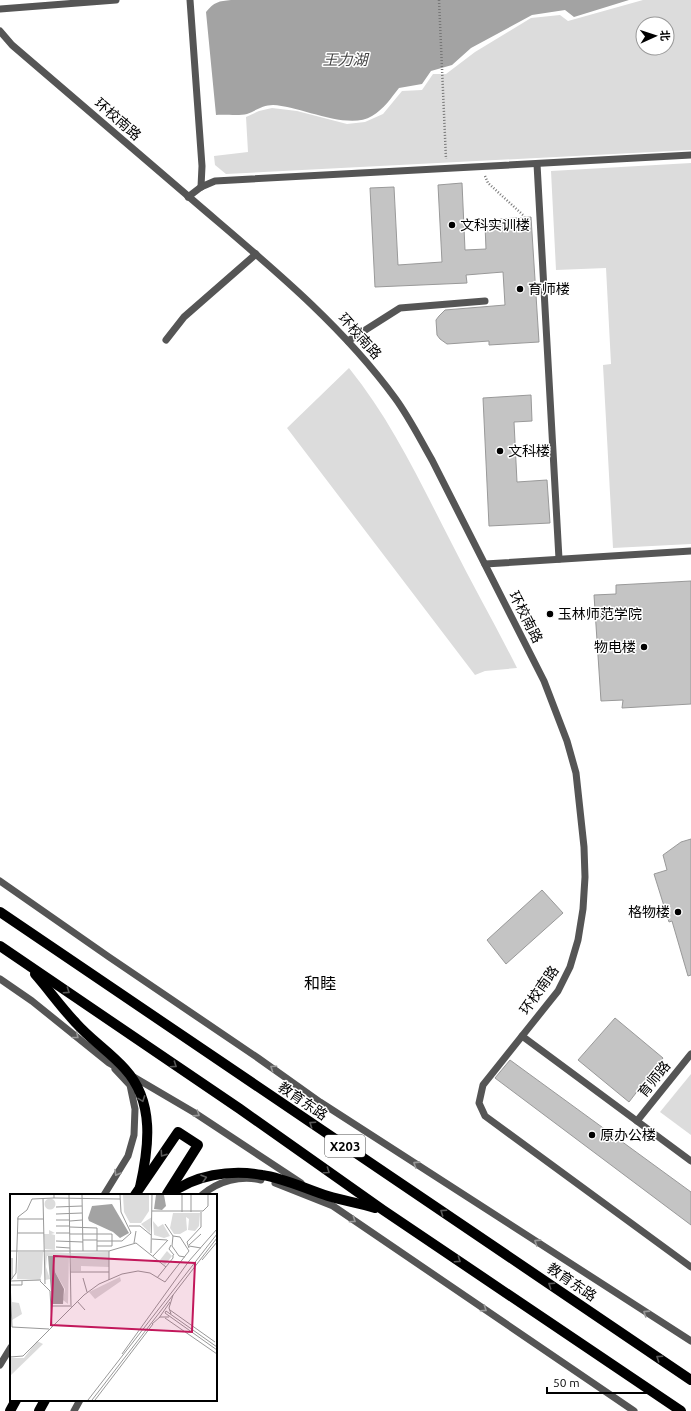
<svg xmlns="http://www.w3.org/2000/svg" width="691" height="1411" font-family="Ubuntu,'Noto Sans SC',sans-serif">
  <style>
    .green { fill: #dcdcdc; fill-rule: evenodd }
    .water { fill: #a3a3a3 }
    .building { fill: #c4c4c4; stroke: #999 }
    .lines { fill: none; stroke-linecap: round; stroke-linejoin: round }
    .path { stroke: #777; stroke-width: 2.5; stroke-dasharray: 1 2; stroke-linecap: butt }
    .lane { stroke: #555; stroke-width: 7 }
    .primary { stroke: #000; stroke-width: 10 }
    .oneway { stroke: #595959 }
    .oneway2 { stroke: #999 }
    .poi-dot { fill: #000; stroke: #fff; stroke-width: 1.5 }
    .labels { text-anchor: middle; stroke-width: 3; stroke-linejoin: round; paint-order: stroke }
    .shield { fill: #fff; stroke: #4c4c4c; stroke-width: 1 }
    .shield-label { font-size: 13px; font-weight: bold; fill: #000 }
    .street-label { font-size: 14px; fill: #000; stroke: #fff }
    .poi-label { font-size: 14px; fill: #000; stroke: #fff; text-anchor: start }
    .water-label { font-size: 15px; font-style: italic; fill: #444; stroke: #fff }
    .quarter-label { font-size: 16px; fill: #000; stroke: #fff }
    .inset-road { fill: none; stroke: #999; stroke-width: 1 }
    .view { fill: #c2185b; fill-opacity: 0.15; stroke: #c2185b; stroke-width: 2 }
    .inset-edge { fill: none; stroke: #000; stroke-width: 2 }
  </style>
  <rect width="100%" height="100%" fill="#fff"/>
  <g class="green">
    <path d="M643,0H691V150L226,174L215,165L214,156L248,152L246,117L259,111L272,108L297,111L347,124L365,122L383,114L402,91L422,90L433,74H446L475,52L531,18L560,15L568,21ZM643,24H667V48H643Z"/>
    <polygon points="691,163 691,544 613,548 603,365 611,364 606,268 556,270 551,171"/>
    <path d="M349,368C392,421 421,484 452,544C473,586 496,626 517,668L485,671L475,675L287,428Z"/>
    <polygon points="691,1074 691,1135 660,1112"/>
  </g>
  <path class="water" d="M231,0H629L574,17L565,10L532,15L471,48L452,65L431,71L422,84L399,88C391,98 384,109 372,116C348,131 300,106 273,105C263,105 255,111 247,114C239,116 224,114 216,115L206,12C214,2 219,1 231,0Z"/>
  <g class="building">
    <polygon points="462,183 465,250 486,249 485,225 501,224 500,219 531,217 539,342 489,345 489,341 447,344 440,339 437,335 436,320 439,316 445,310 505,305 503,272 466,275 467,283 375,287 370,188 394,187 398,265 442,262 438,185"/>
    <polygon points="531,395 532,421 514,422 517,482 547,480 550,523 489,526 483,398"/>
    <polygon points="691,581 691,704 622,708 623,700 601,701 594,595 616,594 616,585"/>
    <polygon points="691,839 691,975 688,976 672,921 669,922 654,874 667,870 663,855 681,842"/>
    <polygon points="542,890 563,913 506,964 487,940"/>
    <polygon points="615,1018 663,1058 629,1102 578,1060"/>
    <polygon points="510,1060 691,1192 691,1225 495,1078"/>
  </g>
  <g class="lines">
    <g class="path">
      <polyline points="439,0 446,159"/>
      <polyline points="485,176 488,183 523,215 530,225"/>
    </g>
    <g class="lane">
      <polyline points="190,0 202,166 201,187"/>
      <polyline points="0,9 116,0"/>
      <path d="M0,31L12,45C71,95 129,146 188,196C261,259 338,320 395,398C409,417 420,439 432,460L544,681L567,741L576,773L584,847L585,877L583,909L578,940L570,967L558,991L483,1085L479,1103L485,1116L691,1267"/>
      <polyline points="537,164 559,559"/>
      <polyline points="188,197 201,187 215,181 691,155"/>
      <polyline points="166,340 184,317 256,254"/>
      <polyline points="348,341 400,308 485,301"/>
      <polyline points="485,564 691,551"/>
      <polyline points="0,881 109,957 258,1058 320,1102 691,1341"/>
      <polyline points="0,979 32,1001 109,1063 123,1071"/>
      <polyline points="522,1036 691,1161"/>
      <polyline points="132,1076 195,1113 301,1183"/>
      <polyline points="637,1121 691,1054"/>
      <polyline points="275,1183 333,1206 634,1411"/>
      <polyline points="104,1195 128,1156 134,1135 135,1109 130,1085 115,1069"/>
      <path d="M202,1195C218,1181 241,1175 261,1180"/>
      <polyline points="0,1365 11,1347"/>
      <polyline points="74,1411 80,1400"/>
    </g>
    <g class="primary">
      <polyline points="0,912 691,1380"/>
      <polyline points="0,946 240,1109 383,1210 681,1411"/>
      <path d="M35,974C49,990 61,1007 76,1023C91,1040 110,1052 125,1069C155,1102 149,1147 140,1187"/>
      <polyline points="135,1195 178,1132 198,1145 167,1194"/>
      <path d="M169,1195C193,1175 231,1169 262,1175C284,1178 306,1189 328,1196C344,1201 360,1203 375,1208"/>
      <polyline points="10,1411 16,1400"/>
      <polyline points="39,1411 45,1400"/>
    </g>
  </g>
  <defs><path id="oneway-chevron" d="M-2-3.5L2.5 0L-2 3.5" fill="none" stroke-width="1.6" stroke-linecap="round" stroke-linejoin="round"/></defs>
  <g class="oneway">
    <use href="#oneway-chevron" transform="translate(67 991) rotate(34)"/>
    <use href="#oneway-chevron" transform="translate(174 1065) rotate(34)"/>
    <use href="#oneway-chevron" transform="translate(142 1099) rotate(70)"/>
    <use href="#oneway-chevron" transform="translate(312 1124) rotate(-146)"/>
    <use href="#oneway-chevron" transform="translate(163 1154) rotate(125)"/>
    <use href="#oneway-chevron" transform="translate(327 1171) rotate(35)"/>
    <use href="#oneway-chevron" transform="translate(204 1178) rotate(-16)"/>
    <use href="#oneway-chevron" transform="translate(443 1212) rotate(-146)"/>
    <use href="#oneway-chevron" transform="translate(458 1260) rotate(34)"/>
    <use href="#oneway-chevron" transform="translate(551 1285) rotate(-146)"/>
    <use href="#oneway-chevron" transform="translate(659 1358) rotate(-146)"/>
  </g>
  <g class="oneway2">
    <use href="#oneway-chevron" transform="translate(76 1036) rotate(39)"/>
    <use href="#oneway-chevron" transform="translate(273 1068) rotate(-145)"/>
    <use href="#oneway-chevron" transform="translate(197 1114) rotate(33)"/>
    <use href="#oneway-chevron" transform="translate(416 1164) rotate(-147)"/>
    <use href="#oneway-chevron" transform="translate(117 1173) rotate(121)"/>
    <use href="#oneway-chevron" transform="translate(353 1220) rotate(34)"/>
    <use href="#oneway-chevron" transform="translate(537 1242) rotate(-147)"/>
    <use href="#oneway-chevron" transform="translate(484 1309) rotate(34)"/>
    <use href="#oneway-chevron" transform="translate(646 1313) rotate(-147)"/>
  </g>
  <g class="poi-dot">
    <circle cx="452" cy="225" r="4"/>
    <circle cx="520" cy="289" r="4"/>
    <circle cx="500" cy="451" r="4"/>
    <circle cx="550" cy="614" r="4"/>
    <circle cx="644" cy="647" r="4"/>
    <circle cx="678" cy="912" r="4"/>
    <circle cx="592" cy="1135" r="4"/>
  </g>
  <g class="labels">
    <rect class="shield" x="325" y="1135" width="40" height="22" rx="3"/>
    <g class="shield-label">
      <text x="345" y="1151">X203</text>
    </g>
    <g class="street-label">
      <text transform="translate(118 119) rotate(41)" y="5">环校南路</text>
      <text transform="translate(360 336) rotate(48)" y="5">环校南路</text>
      <text transform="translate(526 617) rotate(63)" y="5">环校南路</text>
      <text transform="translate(539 990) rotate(-55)" y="5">环校南路</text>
      <text transform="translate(654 1079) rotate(-51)" y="5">育师路</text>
      <text transform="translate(303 1101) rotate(34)" y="5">教育东路</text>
      <text transform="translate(572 1282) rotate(34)" y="5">教育东路</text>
    </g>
    <g class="poi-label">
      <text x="460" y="230">文科实训楼</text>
      <text x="528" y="294">育师楼</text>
      <text x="508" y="456">文科楼</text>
      <text x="558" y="619">玉林师范学院</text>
      <text x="636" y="652" text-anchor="end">物电楼</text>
      <text x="670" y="917" text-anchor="end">格物楼</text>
      <text x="600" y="1140">原办公楼</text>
    </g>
    <g class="water-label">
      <text x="345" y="65">王力湖</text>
    </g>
    <g class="quarter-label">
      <text x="320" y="989">和睦</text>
    </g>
  </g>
  <g transform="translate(10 1194)">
    <rect width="207" height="207" fill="#fff"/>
    <path d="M113,1H139V17L131,29H120L114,18ZM34.5 10a5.5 5.5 0 1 1 11 0a5.5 5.5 0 1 1-11 0ZM163,19H190L189,32L185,37L178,36L179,25L176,23L177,36L170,40H164L160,34ZM142,23L140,39L131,30ZM143,27L148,33L153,30L160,42L154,44L144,41ZM39,36L45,39L41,40L45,41V56L35,55L34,40H39ZM157,57L162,62L155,71L150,66ZM8,58H33L32,79L30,86L7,85ZM35,58L59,59L58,110L53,106L55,95L45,78L43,62H37L36,73L40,85L35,86ZM99,58V73L71,72V77H61V59ZM110,83L111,87L85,105L79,98ZM2,108L9,109L12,120L2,126ZM27,147L33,150L0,182V164H14Z" fill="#dcdcdc"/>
    <path d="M146,1H154L156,12L152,16L144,15ZM102,10L119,39L110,44L103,38L79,27L78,24L82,12ZM38,62H43L45,78L54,95L53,110H42Z" fill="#a3a3a3"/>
    <path class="inset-road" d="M59,1L61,113M72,1L73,57M172,1V18M33,4L35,90M44,4L110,5M46,13L72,12M142,17H193L198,12V1M181,18V1M46,20L72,19M7,25H33M46,26H60M60,27L72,26M155,30L163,42M46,32H60M119,32H130L141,41M60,33L87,34V57M7,39H34M46,39H60M60,40H102V52H87M163,42L162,52L169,62L175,63M142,45L157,46M73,46H87M46,47L73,48M87,47H112L121,39L111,18L110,1M124,49L126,37M161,51L159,55L164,61M179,51L191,40M179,52L191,54M46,53L60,54M179,54L177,48L191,33V18M0,57H99L126,49L156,73M99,57V86M141,59L142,1M143,62L158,46M2,64V85M192,66L207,48M60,78H99M73,84L77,98M147,84L163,64V61M0,87L31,86M30,87L40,97L42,133M0,91H12V87M67,107L75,116M41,112H60M160,116L205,148M161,120L159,114L163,101M149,124L160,108M155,124L207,160M142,130L150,123H159M39,135L2,133L0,87L6,79L8,23L17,16L22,5L44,4V1M207,153L156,117L155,119L207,156M112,160L179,67L207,35M0,163L13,162L74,101L89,90L112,80L128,77L140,79L155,88L179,57L170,43L163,42M78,206L207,40M82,206L207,44M85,206L143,130"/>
    <path class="view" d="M44,62L185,69L182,138L41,131Z"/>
    <rect width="207" height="207" class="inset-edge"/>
  </g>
  <g transform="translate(655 36) rotate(87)"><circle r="19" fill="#ffffff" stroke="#999999"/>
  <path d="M0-3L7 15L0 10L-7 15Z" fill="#000000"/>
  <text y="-6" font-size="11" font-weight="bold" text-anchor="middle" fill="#000000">北</text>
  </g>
  <path d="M547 1387v6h103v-6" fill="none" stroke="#000000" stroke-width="2"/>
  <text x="553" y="1387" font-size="12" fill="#000000" stroke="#ffffff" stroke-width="3" paint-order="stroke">50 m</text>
</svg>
